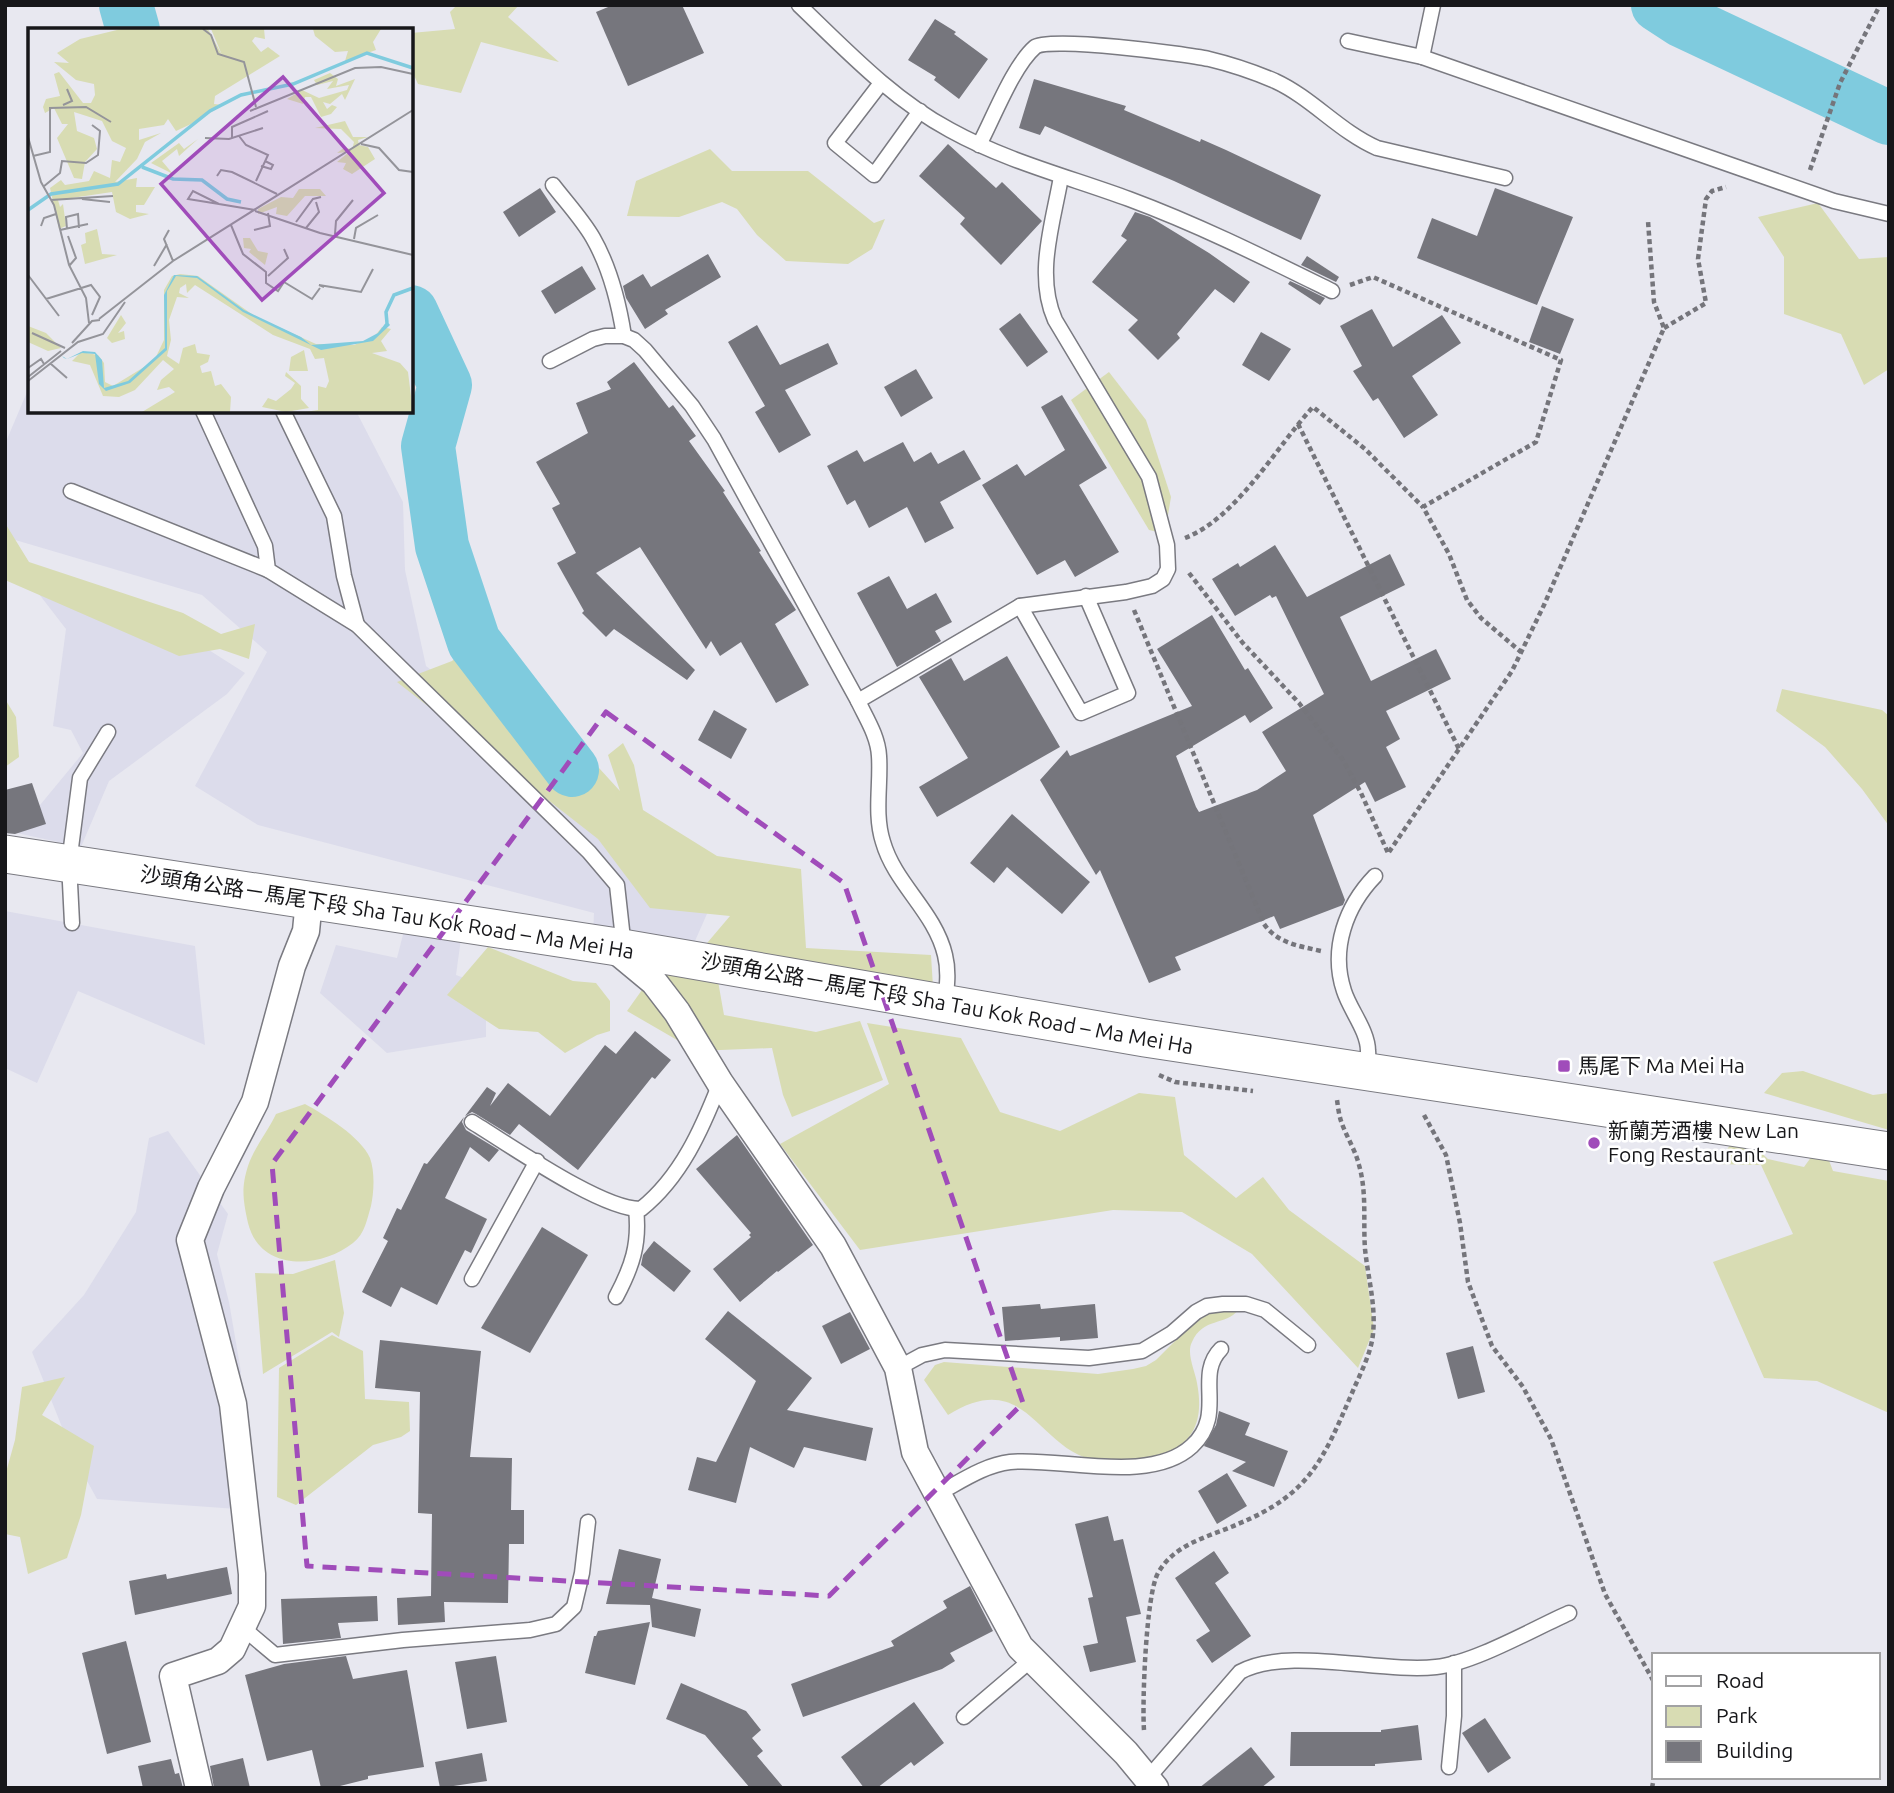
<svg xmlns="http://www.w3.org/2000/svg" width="1894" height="1793" font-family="Ubuntu,'Noto Sans SC',sans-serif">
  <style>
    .built { fill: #dcdceb }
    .green { fill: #d8dcb3 }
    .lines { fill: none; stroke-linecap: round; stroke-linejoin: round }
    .river { stroke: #7fcbde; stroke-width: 54 }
    .building { fill: #76767d }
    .lane-casing { stroke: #7a7a81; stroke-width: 17 }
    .street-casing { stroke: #7a7a81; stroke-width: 29 }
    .secondary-casing { stroke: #7a7a81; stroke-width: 39 }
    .path { stroke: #75757b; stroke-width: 4.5; stroke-dasharray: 5 3.5; stroke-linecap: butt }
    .lane { stroke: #fff; stroke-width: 14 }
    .street { stroke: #fff; stroke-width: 26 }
    .secondary { stroke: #fff; stroke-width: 37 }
    .marked { fill: none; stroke: #a04cba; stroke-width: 5; stroke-dasharray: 14 9; stroke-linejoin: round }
    .poi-dot { fill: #a04cba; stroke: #fff; stroke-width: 2.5 }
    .labels { text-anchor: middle; stroke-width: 5; stroke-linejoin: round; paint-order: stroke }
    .street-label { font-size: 21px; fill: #17171a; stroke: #fff }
    .poi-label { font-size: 21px; fill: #17171a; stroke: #fff; text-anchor: start }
    .inset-river { fill: none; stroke: #7fcbde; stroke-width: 3.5 }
    .inset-road { fill: none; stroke: #94949a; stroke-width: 2 }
    .view { fill: #a04cba; fill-opacity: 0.15; stroke: #a04cba; stroke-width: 3.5 }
    .inset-edge { fill: none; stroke: #17171a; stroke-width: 3.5 }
  </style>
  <rect width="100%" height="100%" fill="#e8e8f0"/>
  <g class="built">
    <polygon points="30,385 30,411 356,411 403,502 405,570 426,666 714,898 695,941 593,935 594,913 258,825 195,786 267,652 202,595 5,537 5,444"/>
    <polygon points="32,585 135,603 245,673 227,694 109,781 81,847 17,833 83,753 71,730 53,726 66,629"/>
    <polygon points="5,911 195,946 205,1045 78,991 37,1083 5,1068"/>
    <polygon points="408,915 463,924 456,975 486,986 486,1037 387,1053 320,993 336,945 397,958"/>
    <polygon points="168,1131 228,1214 217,1254 229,1302 241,1372 233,1404 237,1509 97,1499 74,1457 32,1352 84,1295 136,1212 149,1138"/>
  </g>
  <g class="green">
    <polygon points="457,5 519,5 508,17 559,62 481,42 461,93 418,84 411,69 411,33 455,29 450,12"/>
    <polygon points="710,149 732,171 808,171 874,223 885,219 872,249 848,264 786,261 757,235 737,209 722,202 679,217 627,216 636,181"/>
    <polygon points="1818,203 1859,259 1889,257 1889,369 1864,385 1841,334 1784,314 1784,257 1758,217"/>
    <polygon points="1109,372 1146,420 1171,497 1166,527 1158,532 1149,530 1071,400"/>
    <polygon points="5,523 29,562 183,613 221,634 255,624 249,659 220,649 179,656 5,580"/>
    <polygon points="490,625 536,699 620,791 608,755 623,743 634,765 643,810 717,856 801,869 806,948 931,955 934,1003 702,949 730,916 650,908 598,839 397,682 452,661"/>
    <polygon points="1782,689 1882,710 1889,716 1889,826 1862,789 1825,747 1776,711"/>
    <polygon points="5,699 16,717 19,757 5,767"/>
    <polygon points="488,947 573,981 596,983 610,1001 610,1031 597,1035 565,1053 538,1032 499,1029 447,995"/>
    <polygon points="659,966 718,981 724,1015 816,1032 860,1021 883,1080 792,1117 783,1095 772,1048 696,1051 627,1011"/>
    <polygon points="867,1023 961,1038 1000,1112 1060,1131 1139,1093 1175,1097 1184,1155 1236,1198 1263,1177 1289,1210 1365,1266 1374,1329 1358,1368 1252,1254 1182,1212 1113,1210 860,1250 780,1144 889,1084"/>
    <polygon points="1803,1071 1873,1095 1889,1093 1889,1130 1764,1093 1782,1073"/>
    <path d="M305,1104C325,1115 361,1137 370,1158C375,1172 374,1192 371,1206C367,1219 365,1234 353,1243C320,1269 260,1272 248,1223C243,1200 241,1188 248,1166C254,1148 268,1131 276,1114Z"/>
    <polygon points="1739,1132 1768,1159 1804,1167 1822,1142 1833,1171 1889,1181 1889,1413 1817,1381 1764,1378 1713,1262 1793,1234 1761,1165 1717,1164"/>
    <polygon points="335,1260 344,1313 339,1337 332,1332 263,1374 255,1273 293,1274"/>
    <path d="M1238,1310C1226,1326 1203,1317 1192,1342C1186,1353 1195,1371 1197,1383C1210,1450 1162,1462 1107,1461C1038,1461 1032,1363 948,1415L924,1380L935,1365L944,1362L1098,1374L1133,1369L1146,1366L1156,1360L1198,1318L1214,1311Z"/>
    <polygon points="332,1335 363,1351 365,1399 409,1402 410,1431 401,1437 373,1445 296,1505 277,1497 279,1368"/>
    <polygon points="65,1377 42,1415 94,1446 81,1515 67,1558 28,1574 20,1537 5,1534 5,1476 15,1440 22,1387"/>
  </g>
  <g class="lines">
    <g class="river">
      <polyline points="126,5 133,30"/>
      <polyline points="1658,5 1681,20 1889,118"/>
      <polyline points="411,312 445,385 428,446 442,546 474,642 572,770"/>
    </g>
  </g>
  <g class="building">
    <polygon points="613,5 682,5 704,53 628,86 596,12"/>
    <polygon points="935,19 956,32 954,34 988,59 959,99 934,80 936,77 908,60"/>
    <polygon points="1034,79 1126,106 1124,110 1200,142 1201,139 1226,150 1321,195 1301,240 1174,181 1045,126 1040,135 1019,128"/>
    <polygon points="948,144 996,188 1002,182 1042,221 1001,265 960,224 965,218 919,176"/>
    <polygon points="540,188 556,212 519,237 503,212"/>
    <polygon points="1495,188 1573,217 1537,305 1417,258 1432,218 1477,236"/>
    <polygon points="1135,212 1150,217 1209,253 1250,282 1234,303 1215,289 1177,334 1180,338 1158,360 1128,330 1138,320 1092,282 1127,240 1121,236"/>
    <polygon points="708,254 721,277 665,310 668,314 645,329 626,298 623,286 643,274 651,287"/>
    <polygon points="1307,256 1339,277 1336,282 1301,265"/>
    <polygon points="582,266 596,289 555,314 541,291"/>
    <polygon points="1290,281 1303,287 1325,298 1320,305 1288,284"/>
    <polygon points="1542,306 1574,319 1560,354 1529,342"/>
    <polygon points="1372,309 1393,347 1442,315 1461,343 1412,376 1438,415 1404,438 1378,398 1373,401 1353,371 1362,366 1340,326"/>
    <polygon points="1020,313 1048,352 1027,367 999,329"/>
    <polygon points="757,325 780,365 828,343 838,364 785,390 811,435 779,453 755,412 765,406 728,342"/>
    <polygon points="1261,332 1291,349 1269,381 1242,365"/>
    <polygon points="634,362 669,408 673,405 696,436 689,441 725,491 723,492 761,551 759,552 796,610 775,624 809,685 776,703 741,642 720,656 711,641 706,649 640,547 596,573 695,670 687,680 614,629 606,637 582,613 584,611 557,563 576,553 552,508 560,504 536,462 588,433 576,403 611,389 607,382"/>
    <polygon points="916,369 933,398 901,417 884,387"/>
    <polygon points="1062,395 1107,468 1079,485 1119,552 1075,577 1065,560 1037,575 982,485 1017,464 1025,476 1065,450 1041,407"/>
    <polygon points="903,442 914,462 931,452 938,464 964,450 981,479 940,502 954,528 925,543 907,507 869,528 855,500 847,505 827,466 857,450 864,462"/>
    <polygon points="1275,545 1307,597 1390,554 1405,585 1340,617 1371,681 1436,649 1451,679 1386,711 1400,739 1386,747 1406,787 1375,802 1365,782 1313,815 1345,900 1343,905 1280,929 1274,916 1175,957 1181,970 1149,983 1100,870 1096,875 1040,780 1067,750 1070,756 1192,706 1157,649 1212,615 1245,670 1248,668 1273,708 1250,723 1245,715 1176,756 1196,807 1199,812 1257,790 1286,771 1262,732 1324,694 1276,596 1272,598 1270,595 1235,616 1212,579 1238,563 1240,567"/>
    <polygon points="889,576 907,609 936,593 952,622 935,631 941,641 897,667 857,593"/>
    <polygon points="1007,656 1060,747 937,817 919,787 968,758 919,677 951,658 964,681"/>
    <polygon points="714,710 747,729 731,759 698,740"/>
    <polygon points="32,783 46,824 15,834 5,833 5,790"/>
    <polygon points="1012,814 1090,882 1062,914 1007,867 994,883 970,863"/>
    <polygon points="635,1031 671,1060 655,1079 652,1077 578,1170 519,1124 510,1135 476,1114 472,1112 465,1116 487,1087 496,1093 490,1106 508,1083 550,1116 605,1045 616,1054"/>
    <polygon points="464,1117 462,1122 466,1130 499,1150 489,1162 470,1147 445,1198 487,1219 471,1253 465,1250 437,1305 401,1287 391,1307 362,1292 388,1241 383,1238 397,1208 401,1210 424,1163 427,1164"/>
    <polygon points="737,1135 813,1245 778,1272 777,1271 740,1302 713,1269 751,1237 749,1235 751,1233 696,1169"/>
    <polygon points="542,1227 588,1255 530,1353 481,1328"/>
    <polygon points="654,1241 691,1271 674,1292 641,1265 643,1255"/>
    <polygon points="1040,1304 1041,1309 1095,1304 1098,1338 1060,1341 1060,1337 1005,1341 1002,1307"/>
    <polygon points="728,1311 812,1378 787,1410 873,1428 866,1461 804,1447 794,1468 750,1447 736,1503 688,1490 697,1457 716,1462 756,1381 705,1339"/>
    <polygon points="850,1312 870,1349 841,1364 822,1326"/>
    <polygon points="380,1340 481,1351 470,1457 512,1458 511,1510 524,1510 524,1544 509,1544 508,1603 444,1602 445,1622 398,1625 397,1598 431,1596 432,1514 418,1513 420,1392 375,1388"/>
    <polygon points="1473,1346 1485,1392 1458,1399 1446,1353"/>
    <polygon points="1219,1411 1250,1423 1245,1435 1288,1451 1274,1487 1232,1471 1246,1462 1204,1446 1216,1425"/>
    <polygon points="1227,1473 1247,1506 1217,1524 1198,1491"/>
    <polygon points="1108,1516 1114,1541 1123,1539 1141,1614 1126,1617 1136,1662 1090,1672 1083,1646 1098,1643 1088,1598 1093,1597 1075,1524"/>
    <polygon points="619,1549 661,1559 652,1598 701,1609 695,1637 652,1627 650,1605 606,1604"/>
    <polygon points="1214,1551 1229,1573 1215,1583 1251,1636 1212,1663 1196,1640 1210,1631 1175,1578"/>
    <polygon points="227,1567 232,1594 135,1615 129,1581 166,1574 167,1579"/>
    <polygon points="970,1586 993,1631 950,1653 955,1661 942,1669 803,1717 791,1684 894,1646 891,1641 947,1608 943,1601"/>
    <polygon points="377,1596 378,1621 338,1623 341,1638 283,1644 281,1599"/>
    <polygon points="650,1622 635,1685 585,1673 594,1636 596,1636 598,1631"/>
    <polygon points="126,1641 151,1742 107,1754 82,1653"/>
    <polygon points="346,1656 353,1679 407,1670 424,1767 368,1776 368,1779 332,1788 321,1788 312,1750 267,1761 245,1675 284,1664"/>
    <polygon points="496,1656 507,1722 467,1729 455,1662"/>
    <polygon points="681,1683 746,1711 761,1730 752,1738 763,1751 757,1756 784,1788 750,1788 705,1735 666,1719"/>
    <polygon points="914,1702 944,1743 914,1766 911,1762 877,1788 864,1788 841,1757"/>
    <polygon points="1485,1718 1511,1758 1488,1773 1462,1733"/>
    <polygon points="1418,1725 1422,1760 1375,1764 1375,1766 1290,1766 1291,1732 1381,1732 1381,1730"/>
    <polygon points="1251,1747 1275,1777 1261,1788 1199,1788"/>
    <polygon points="482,1753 487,1781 440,1788 435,1762"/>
    <polygon points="243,1758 250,1788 214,1788 210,1766"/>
    <polygon points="171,1759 175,1774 179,1773 183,1788 143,1788 138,1766"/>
  </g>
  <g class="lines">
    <g class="lane-casing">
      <g id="lane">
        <path d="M799,5C846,50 892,99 950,130C1006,161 1069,177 1129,199C1199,225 1265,258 1332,291"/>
        <polyline points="1348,41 1422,57 1834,201 1889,214"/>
        <polyline points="1422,57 1433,5"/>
        <polyline points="881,83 835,143 874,175 920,111"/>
        <path d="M979,145C993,119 1013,66 1035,47C1048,36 1186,54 1209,59C1230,64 1254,72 1275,81C1312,98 1340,132 1377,148L1505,178"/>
        <path d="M553,185C566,202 582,219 593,238C609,266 619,304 624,336"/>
        <path d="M550,361L593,339L605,336H624L634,340L645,350L692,406L714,439L858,701C866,718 878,736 879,756C881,784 874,814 883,842C895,884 935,912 945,955C949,971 947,987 945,1003"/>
        <polyline points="203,411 265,546 268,570 357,625 589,852 617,885 624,948"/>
        <polyline points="283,411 334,516 344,576 357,625"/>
        <polyline points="71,491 268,570"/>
        <polyline points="1020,606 1081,713 1128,693 1086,596"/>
        <path d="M858,701L1020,606L1126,592L1152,586L1163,579L1168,569L1167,545L1149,477L1055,320C1035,275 1053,223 1061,177"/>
        <polyline points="72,923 69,863 80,778 108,732"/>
        <path d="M1366,1072C1367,1065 1369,1058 1368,1051C1368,1031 1350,1010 1344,991C1330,949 1346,906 1375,876"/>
        <path d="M472,1122C510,1145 602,1210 641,1209C681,1177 702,1129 720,1083"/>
        <polyline points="472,1279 537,1161"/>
        <path d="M616,1297C632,1267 640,1244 636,1209"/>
        <polyline points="898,1368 922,1355 945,1350 1089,1358 1142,1351 1172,1333 1196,1312 1207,1306 1223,1304 1246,1304 1265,1310 1308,1345"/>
        <path d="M937,1494C960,1482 984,1465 1010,1462C1061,1457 1150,1485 1192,1446C1227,1414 1194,1376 1221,1349"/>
        <polyline points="243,1628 275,1655 403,1640 530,1630 556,1624 574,1607 582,1573 588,1522"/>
        <polyline points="964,1717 1031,1660"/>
        <polyline points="1449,1767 1454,1716 1454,1663"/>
        <path d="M1148,1778L1240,1672C1286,1646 1380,1673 1436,1667C1474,1663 1533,1629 1569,1613"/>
      </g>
    </g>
    <g class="street-casing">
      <g id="street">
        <polyline points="613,948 654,982 677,1012 720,1083 833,1246 898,1368 915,1452 1020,1647 1126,1753 1155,1788"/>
        <polyline points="199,1788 173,1676 218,1661 232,1649 252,1606 252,1574 233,1404 190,1240 211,1188 255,1102 292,966 306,931 309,900"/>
      </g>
    </g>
    <g class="secondary-casing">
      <polyline id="secondary" points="5,854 611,946 1145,1038 1889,1151"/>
    </g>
    <g class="path">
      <polyline points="1810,170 1840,83 1880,5"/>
      <polyline points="1350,285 1373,277 1561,360 1536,442 1423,507 1449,554 1467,600 1481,618 1521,652"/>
      <polyline points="1664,328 1706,303 1698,259 1706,199 1712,191 1726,187"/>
      <polyline points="1298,424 1459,749"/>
      <path d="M1185,538C1237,518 1276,447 1313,407L1365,449L1423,507"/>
      <polyline points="1189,573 1242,642 1299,703 1343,760 1361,793 1388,853"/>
      <path d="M1134,610L1264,924C1277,943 1299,946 1321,951"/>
      <polyline points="1389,852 1512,671 1544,605 1664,328 1654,302 1648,221"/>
      <polyline points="1159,1075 1175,1082 1253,1091"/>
      <polyline points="1424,1115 1446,1155 1460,1223 1468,1282 1492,1346 1523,1387 1551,1439 1605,1594 1654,1682"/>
      <path d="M1144,1730C1142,1703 1146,1594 1158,1573C1175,1543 1209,1537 1238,1524C1310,1494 1323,1460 1352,1393C1360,1374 1371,1354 1373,1334C1376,1305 1368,1278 1365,1249C1363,1221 1367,1193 1359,1165C1355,1149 1346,1136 1341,1121C1339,1115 1338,1107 1337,1100"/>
      <polyline points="1652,1788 1654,1777"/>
    </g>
    <use href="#lane" class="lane"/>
    <use href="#street" class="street"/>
    <use href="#secondary" class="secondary"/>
  </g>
  <path class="marked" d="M606,712L844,883L1023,1403L829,1596L307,1566L272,1164Z"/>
  <g class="poi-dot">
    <rect x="1557" y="1059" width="14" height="14" rx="3.5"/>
    <circle cx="1594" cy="1143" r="7"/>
  </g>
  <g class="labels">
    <g class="street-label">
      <text transform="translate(387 913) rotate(9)" y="7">沙頭角公路－馬尾下段 Sha Tau Kok Road – Ma Mei Ha</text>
      <text transform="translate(947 1004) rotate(10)" y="7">沙頭角公路－馬尾下段 Sha Tau Kok Road – Ma Mei Ha</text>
    </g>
    <g class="poi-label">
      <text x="1578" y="1073">馬尾下 Ma Mei Ha</text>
      <text x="1608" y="1138">新蘭芳酒樓 New Lan<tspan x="1608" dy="24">Fong Restaurant</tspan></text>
    </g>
  </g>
  <g transform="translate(28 28)">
    <rect width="385" height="385" fill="#e8e8f0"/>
    <path d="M93,1H180L194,27L183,1H236L237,11L227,9L224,13L233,24L240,19L252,28L187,68L186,76L195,77L163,96L148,103L140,91L136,97L111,101V112L133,105L117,114L109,131L87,154L109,150L108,159H127L116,177H108V184L121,186L102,191L88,184L84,164L30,172L32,179L35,176L38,198L31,201L22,160L33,152L37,157L61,153L66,143L82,150L84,132L92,134L98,120L84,113L74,93L46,84L49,103L66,110L69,121L57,134L54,151L46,150L29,110L40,96H34L26,80L17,85L15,79L18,71L32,68L26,46L31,44L55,75H63L67,67L66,56L48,52L26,34L41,35L29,25L52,11ZM285,1H353L345,14L348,22L317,33L320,23L307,24L287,8ZM302,45L310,51L308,58L327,51L317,72L314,66L302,76L295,74L299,81L304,77L309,79L303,86L293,89L283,69H277L275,76L259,71L274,62L291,70L319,62L321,57L299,61L305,53L289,57L286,52ZM317,93L325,109H340L330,112L331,117L340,119L347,131L324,146L315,141L318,135L309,134L321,124L309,125L317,119L324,122L326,114L313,101L287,100ZM170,111L151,128L149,121L134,133L145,146L123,135L151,115L156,121ZM271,161H292L298,168H277L259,188L248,186L249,179L230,186V181L253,169L265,170ZM69,201L74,226L89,227L57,236L53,217L58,215L57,205ZM215,210H222L230,223L240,225L237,237L221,224L223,221L216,220ZM152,246L170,248L228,289L288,316L326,317L346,309L354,299L363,301L353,313L359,323L344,325L372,335L380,344L385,384H277L290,382V358L298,360L301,353L296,330L287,331L282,321L245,307L167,257L159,265L158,256L152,260L151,265L161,270L149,269L141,292L143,312L139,328L151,336L155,320L167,316L169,325L182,327L180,334L172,338L174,345L183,343L187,358L193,356L203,369L202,384H114L147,364L141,359L129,362L133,352L146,341L135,332L107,362L91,369L75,368L62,337L44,333L53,324L70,327L76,335L77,354L85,358L126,333L136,312V262L144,248ZM93,287L98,295L90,305L96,303L97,311L84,315L79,310ZM0,298L18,305L33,320L20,323L0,314ZM276,322L280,343H261L263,329ZM258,344L273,358V371L281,380L258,384L234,379L240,370L248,373L263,361L267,355L257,348Z" fill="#d8dcb3"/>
    <path d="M146,247L169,248L216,282L273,309L283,317L335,313L350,305L359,293L362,297L345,313L293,322L215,284L169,250L148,248L139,263V322L102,355L78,363L71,356L67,326L54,325L39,331L36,330L34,328L39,331L55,323L67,324L74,332L76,360L100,353L137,320L136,267Z" fill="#7fcbde"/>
    <path class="inset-river" d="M114,139L145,151L174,152L199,171L213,174M0,182L23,166L90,156L182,83L213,67L265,56L339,25L385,40M359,295L358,284L366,267L385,260"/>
    <path class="inset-road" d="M175,1L183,7L190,26L216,34L228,79M35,77L44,73L39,61M222,83L327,40L353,39L385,46M211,108L218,117L240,127L228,153M0,109L13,154L26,177L41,237L58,270L61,295M177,110L201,111L235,100M204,110V99L240,83M333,116L351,120L371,142L385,144M5,128L22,124V80L58,79L83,94M233,138L243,141L245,137L237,133M189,148L193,142L204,144L249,166M15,159L32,145L34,133L58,135L70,127L72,103L64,97M54,171L82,174M23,172L85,168M191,176L160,171L165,163L191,176L227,182M227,183L292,205L385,227M268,194L285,171L293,169M203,197L215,226L238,244V255L250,263L256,254L284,271L292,260M13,198L16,190L28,186M278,200L291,184L288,174M39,201L38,189L50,186L51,200M32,202L60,196M141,202L136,211L145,233M226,202L242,198L240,185M307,206L308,193L325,172M40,208L48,230L41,238M326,211L328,200L350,187M0,216V241M126,238L139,216M0,247L31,288M240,248L260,230L256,221M296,259L291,257L333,264L345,241M18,271L63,257L72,269L64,287M71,291L145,233L385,82M4,305L37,320M44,315L64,293L72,292M23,336L39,350M0,340L13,331L16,336M0,349L33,323M0,353L50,314L75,306L97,274"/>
    <path class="view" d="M255,49L356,165L234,272L133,156Z"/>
    <rect width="385" height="385" class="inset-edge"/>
  </g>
  <rect width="1894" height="1793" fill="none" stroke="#17171a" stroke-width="14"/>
  <rect x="1652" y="1653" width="228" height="126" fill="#ffffff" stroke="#a2a2a3" stroke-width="2"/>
  <rect x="1666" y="1676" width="35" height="10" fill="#ffffff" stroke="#a2a2a3" stroke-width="2"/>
  <text x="1716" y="1688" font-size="21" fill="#17171a">Road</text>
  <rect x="1666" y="1706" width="35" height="21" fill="#d8dcb3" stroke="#a2a2a3" stroke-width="2"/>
  <text x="1716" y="1723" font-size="21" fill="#17171a">Park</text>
  <rect x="1666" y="1741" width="35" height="21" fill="#76767d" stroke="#a2a2a3" stroke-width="2"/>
  <text x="1716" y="1758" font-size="21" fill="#17171a">Building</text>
</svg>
